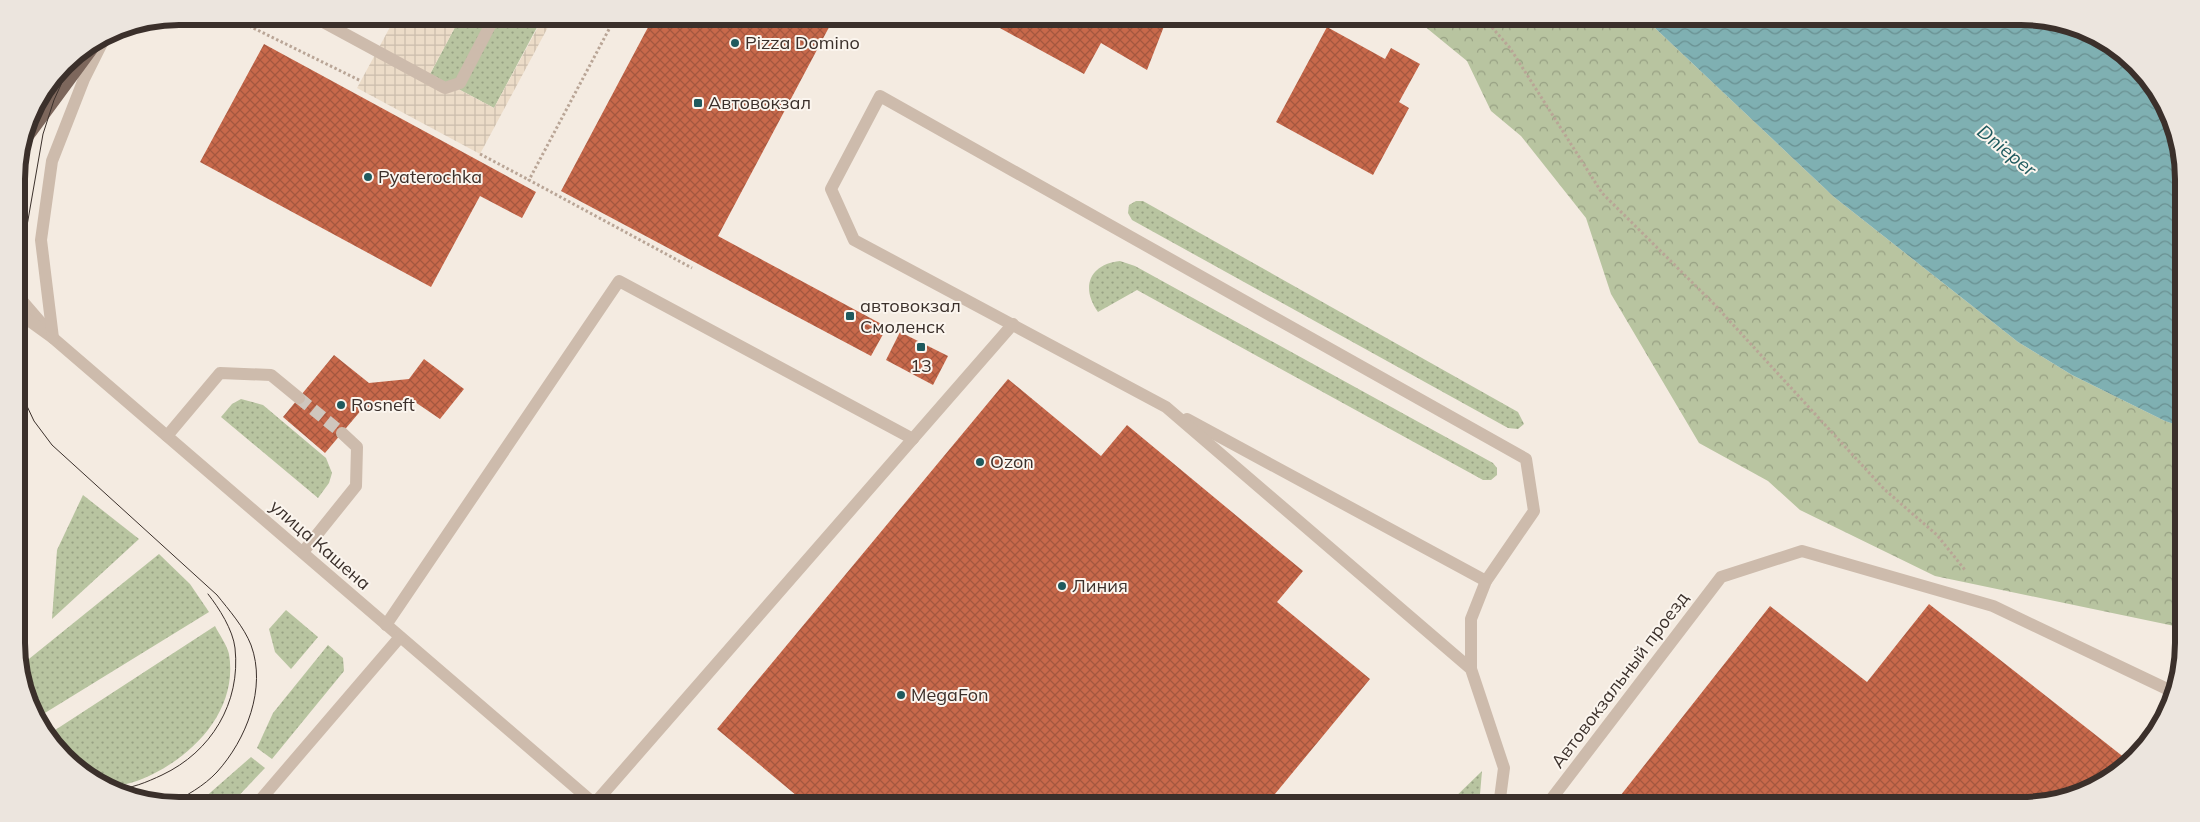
<svg xmlns="http://www.w3.org/2000/svg" width="2200" height="822" font-family="Mulish,sans-serif">
  <style>
    .grass { fill: url(#grass-dots) }
    .forest { fill: url(#forest-crowns) }
    .plaza { fill: url(#plaza-grid) }
    .water { fill: url(#water-waves) }
    .building { fill: url(#building-cross-hatch) }
    .lines { fill: none; stroke-linecap: round; stroke-linejoin: round }
    .minor-tunnel { stroke: #cfc6bd; stroke-width: 12; stroke-dasharray: 12 6; stroke-linecap: butt }
    .path { stroke: #b9a596; stroke-width: 3; stroke-dasharray: 2.5 2.5; stroke-linecap: butt }
    .minor { stroke: #cdbbac; stroke-width: 12 }
    .major { stroke: #7d675c; stroke-width: 12 }
    .tram { stroke: #3b302b; stroke-width: 1 }
    .poi-dot { fill: #1f5a5e; stroke: #fbf5ee; stroke-width: 2 }
    .labels { text-anchor: middle; stroke-width: 4; stroke-linejoin: round; paint-order: stroke }
    .poi-label { font-size: 18px; fill: #3b302b; stroke: #fbf5ee; text-anchor: start }
    .street-label { font-size: 18px; fill: #3b302b; stroke: #fbf5ee }
    .water-label { font-size: 19px; font-style: italic; fill: #1f5a5e; stroke: #fbf5ee }
    .rim { fill: none; stroke: #3b302b; stroke-width: 6 }
  </style>
  <defs>
    <pattern id="grass-dots" width="8" height="8" patternUnits="userSpaceOnUse" patternTransform="scale(1.25)"><rect width="8" height="8" fill="#b8c4a0"/><path d="M2 2h.1M6 6h.1" fill="none" stroke="#97a083" stroke-width="1.8" stroke-linecap="round"/></pattern>
    <pattern id="forest-crowns" width="20" height="18" patternUnits="userSpaceOnUse" patternTransform="scale(1.25)"><rect width="20" height="18" fill="#b8c4a0"/><path d="M2 6a3 3 0 1 1 6 0M12 15a3 3 0 1 1 6 0" fill="none" stroke="#97a083"/></pattern>
    <pattern id="plaza-grid" width="8" height="8" patternUnits="userSpaceOnUse" patternTransform="scale(1.25)"><rect width="8" height="8" fill="#ecdcc8"/><path d="M0 4h8M4 0v8" fill="none" stroke="#cbbdac"/></pattern>
    <pattern id="water-waves" width="16" height="10" patternUnits="userSpaceOnUse" patternTransform="scale(1.25)"><rect width="16" height="10" fill="#7fb0b2"/><path d="M0 5q4-4 8 0t8 0" fill="none" stroke="#699091"/></pattern>
    <pattern id="building-cross-hatch" width="8" height="8" patternUnits="userSpaceOnUse" patternTransform="scale(1.25)"><rect width="8" height="8" fill="#c8694b"/><path d="M0 0l8 8M0 8l8-8" fill="none" stroke="#a4573f"/></pattern>
  </defs>
  <rect width="100%" height="100%" fill="#f4ebe1"/>
  <g class="grass">
    <polygon points="461,16 543,16 494,108 430,74"/>
    <polygon points="2104,45 2143,72 2150,83 2122,62"/>
    <polygon points="1136,201 1143,201 1518,412 1524,424 1518,429 1508,428 1132,220 1128,213 1129,205"/>
    <path d="M1120,261L1135,266L1493,463L1497,468V475L1491,480H1483L1137,290L1098,312C1080,287 1090,264 1120,261Z"/>
    <polygon points="241,399 263,405 326,458 332,473 329,483 318,498 221,417 232,404"/>
    <polygon points="83,495 139,539 52,619 57,550"/>
    <polygon points="159,554 190,584 209,612 40,716 19,674 19,667"/>
    <polygon points="286,610 318,637 291,669 275,652 269,629"/>
    <path d="M215,626C219,634 227,645 229,654C238,708 197,752 153,774C141,780 121,788 108,785C102,783 63,756 57,751C53,747 51,739 49,734Z"/>
    <polygon points="328,645 343,658 344,671 272,759 257,748 273,713"/>
    <polygon points="251,757 265,768 229,806 195,806"/>
    <polygon points="1482,771 1479,806 1446,806"/>
  </g>
  <polygon class="forest" points="1412,16 1645,16 1656,29 1834,197 2018,342 2072,375 2165,421 2183,427 2184,628 1935,576 1800,510 1768,481 1699,443 1611,294 1586,218 1521,136 1491,111 1467,61"/>
  <polygon class="plaza" points="396,16 461,16 430,74 494,108 544,16 554,16 480,154 357,88"/>
  <polygon class="water" points="1645,16 2021,16 2073,25 2104,45 2122,62 2150,83 2171,117 2182,158 2183,427 2165,421 2072,375 2018,342 1834,197 1656,29"/>
  <g class="building">
    <polygon points="654,16 835,16 718,236 887,327 871,356 561,191"/>
    <polygon points="978,16 1168,16 1147,70 1101,43 1084,74"/>
    <polygon points="1327,27 1385,59 1391,48 1420,64 1399,102 1409,108 1373,175 1276,122"/>
    <polygon points="264,44 536,192 522,218 480,196 431,287 200,162"/>
    <polygon points="900,332 948,356 933,385 886,360"/>
    <polygon points="334,355 369,383 409,379 424,359 464,389 440,419 415,402 363,408 325,453 283,417"/>
    <polygon points="1008,379 1101,456 1127,425 1303,571 1277,602 1370,679 1265,806 809,806 717,729"/>
    <polygon points="1929,604 2130,762 2120,772 2073,797 2031,805 1613,805 1770,606 1867,682"/>
  </g>
  <g class="lines">
    <polyline class="minor-tunnel" points="299,398 342,433"/>
    <g class="path">
      <polyline points="211,16 235,19 361,81"/>
      <polyline points="616,16 529,180 692,268"/>
      <polyline points="1482,16 1510,48 1602,193 1714,304 1884,489 1937,535 1965,570"/>
      <polyline points="480,154 529,180"/>
    </g>
    <g class="minor">
      <polyline points="312,16 445,88 460,83 495,16"/>
      <polyline points="17,295 42,324"/>
      <polyline points="17,312 53,338 597,806"/>
      <polyline points="53,338 41,240 52,161 84,79 106,35"/>
      <polyline points="1187,419 1486,581"/>
      <polyline points="167,436 220,373 271,375 299,398"/>
      <polyline points="303,552 356,486 357,447 342,433"/>
      <polyline points="386,625 619,281 913,439"/>
      <polyline points="1471,669 1166,407 854,240 831,189 880,96 1526,459 1534,511 1486,581 1471,619 1471,669 1504,768 1499,806"/>
      <polyline points="595,803 1013,324"/>
      <polyline points="255,806 400,637"/>
      <polyline points="1546,806 1721,577 1802,551 1993,606 2165,688 2175,696"/>
    </g>
    <polyline class="major" points="23,143 98,41"/>
    <g class="tram">
      <polyline points="17,283 43,134 54,100 74,56"/>
      <path d="M18,387L34,421L52,445L217,595C229,610 244,627 251,645C267,688 246,740 217,772C204,786 186,796 170,804"/>
      <path d="M115,789C131,789 147,782 162,775C211,752 241,703 235,648C233,630 219,608 208,594"/>
    </g>
  </g>
  <g class="poi-dot">
    <circle cx="735" cy="43" r="5"/>
    <rect x="693" y="98" width="10" height="10" rx="2.5"/>
    <circle cx="368" cy="177" r="5"/>
    <rect x="845" y="311" width="10" height="10" rx="2.5"/>
    <rect x="916" y="342" width="10" height="10" rx="2.5"/>
    <circle cx="341" cy="405" r="5"/>
    <circle cx="980" cy="462" r="5"/>
    <circle cx="1062" cy="586" r="5"/>
    <circle cx="901" cy="695" r="5"/>
  </g>
  <g class="labels">
    <g class="poi-label">
      <text x="745" y="49">Pizza Domino</text>
      <text x="708" y="109">Автовокзал</text>
      <text x="378" y="183">Pyaterochka</text>
      <text x="860" y="312">автовокзал<tspan x="860" dy="21">Смоленск</tspan></text>
      <text x="921" y="372" text-anchor="middle">13</text>
      <text x="351" y="411">Rosneft</text>
      <text x="990" y="468">Ozon</text>
      <text x="1072" y="592">Линия</text>
      <text x="911" y="701">MegaFon</text>
    </g>
    <g class="street-label">
      <text transform="translate(320 545) rotate(41)" y="6">улица Кашена</text>
      <text transform="translate(1620 680) rotate(-53)" y="6">Автовокзальный проезд</text>
    </g>
    <g class="water-label">
      <text transform="translate(2007 150) rotate(39)" y="7">Dnieper</text>
    </g>
  </g>
  <path d="M0 0H2200V822H0ZM179 25H2021A154 154 0 0 1 2175 179V643A154 154 0 0 1 2021 797H179A154 154 0 0 1 25 643V179A154 154 0 0 1 179 25Z" fill="#ece5de" fill-rule="evenodd"/>
  <path class="rim" d="M179 25H2021A154 154 0 0 1 2175 179V643A154 154 0 0 1 2021 797H179A154 154 0 0 1 25 643V179A154 154 0 0 1 179 25Z"/>
</svg>
